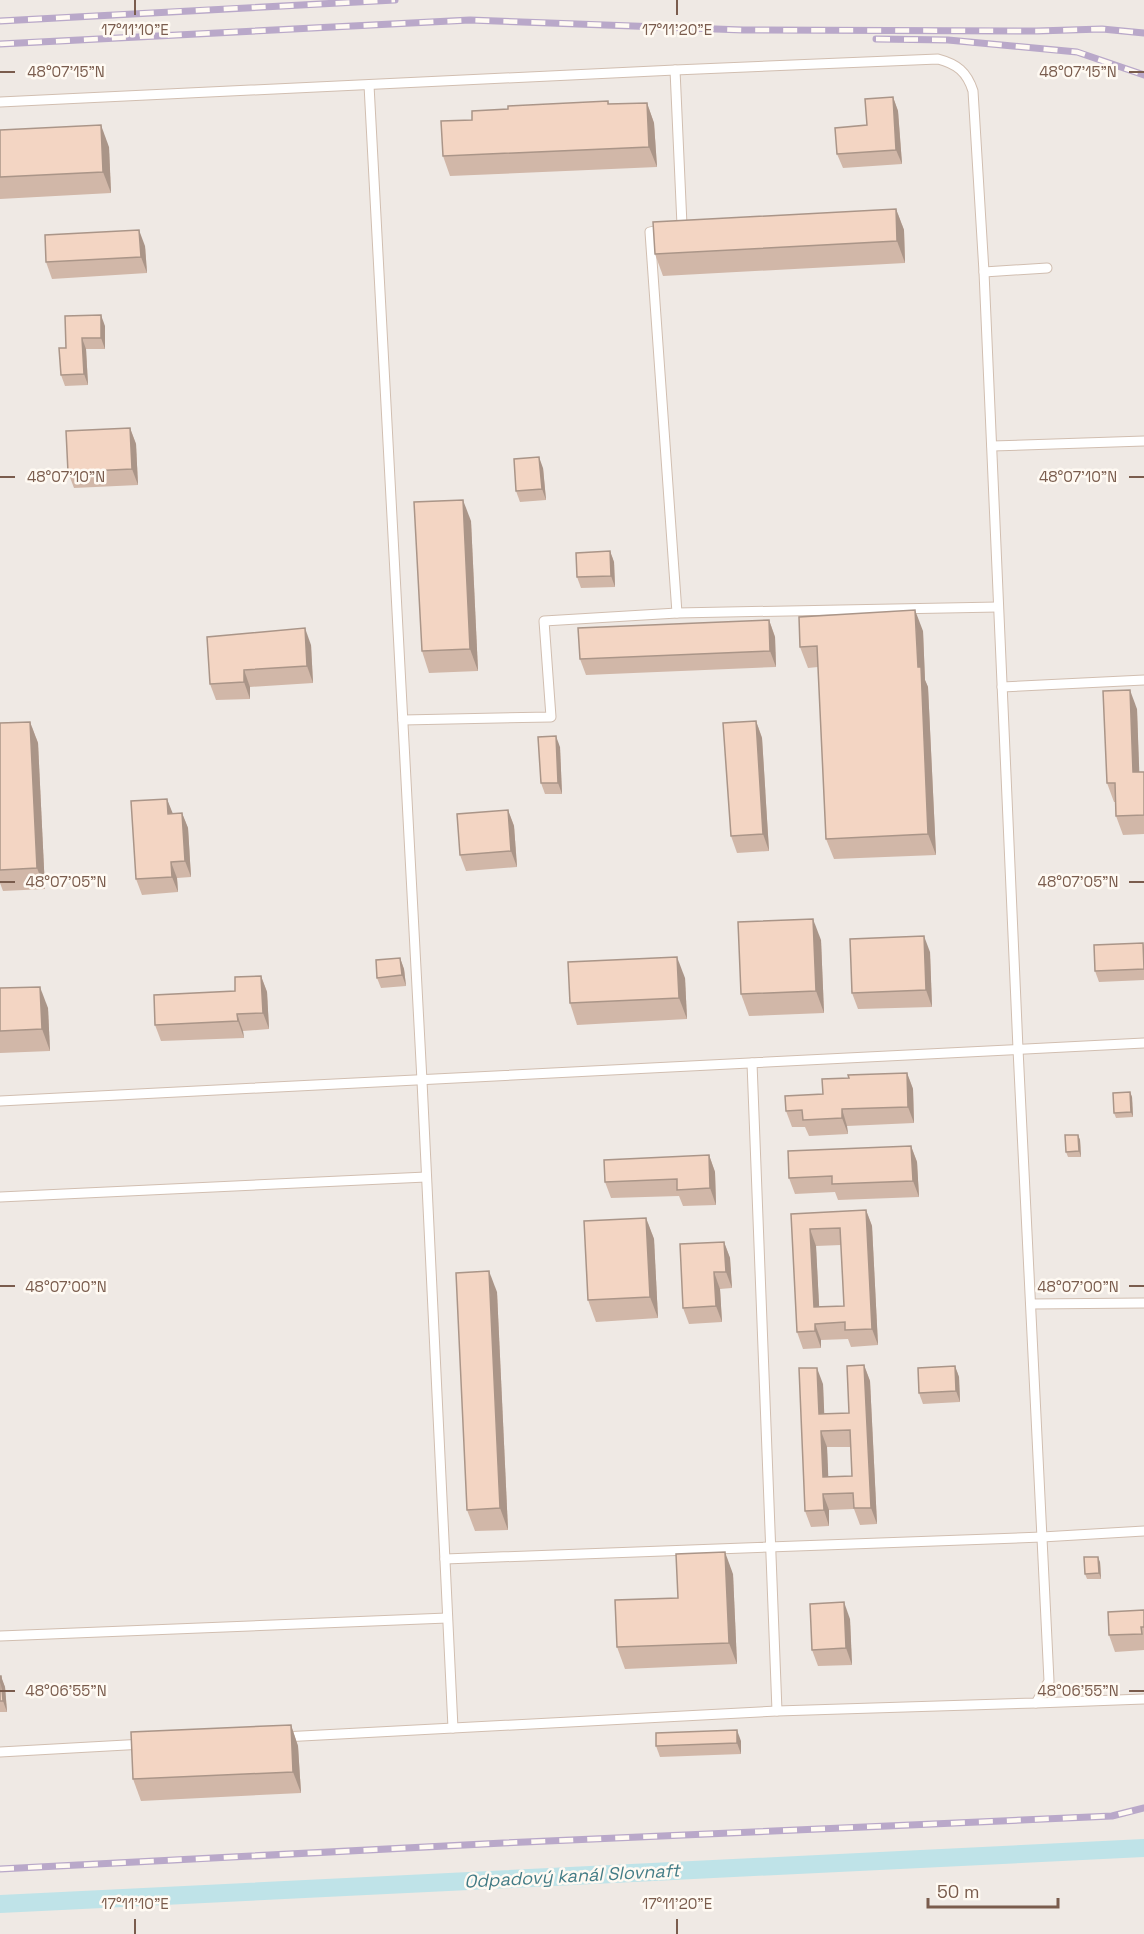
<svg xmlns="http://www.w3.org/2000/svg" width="1144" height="1934" font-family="'Space Grotesk',sans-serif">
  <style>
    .industrial { fill: #efe9e4 }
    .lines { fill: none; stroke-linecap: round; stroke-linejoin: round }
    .canal { stroke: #bfe3e8; stroke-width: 18 }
    .service-casing { stroke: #d1beb0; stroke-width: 11 }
    .service { stroke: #fff; stroke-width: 9 }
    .rail-casing { stroke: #b9a8c9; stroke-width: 7 }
    .rail { stroke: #fffaf3; stroke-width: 4.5; stroke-dasharray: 14; stroke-linecap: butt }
    .wall { fill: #d1b7a8; fill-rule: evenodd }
    .shaded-wall { fill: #aa9588 }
    .building { fill: #f3d5c3; stroke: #aa9588; stroke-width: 1.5; fill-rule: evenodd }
    .ticks { fill: none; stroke: #7a5c4d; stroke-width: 2 }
    .labels { text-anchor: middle; stroke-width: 5; stroke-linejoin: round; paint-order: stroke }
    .water-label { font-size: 18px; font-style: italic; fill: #437c86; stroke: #fffaf3 }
    .ticks-label { font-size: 15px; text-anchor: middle; fill: #7a5c4d; stroke: #fffaf3; stroke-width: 5; stroke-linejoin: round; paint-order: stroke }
  </style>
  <rect width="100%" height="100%" fill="#fdf6ec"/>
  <rect class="industrial" x="0" y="0" width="1144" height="1934"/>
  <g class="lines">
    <polyline class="canal" points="0,1904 1144,1848"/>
    <g class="service-casing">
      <g id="service">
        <polyline points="675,70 682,225 650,232 677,613"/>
        <polyline points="369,85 422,1081 453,1728"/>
        <path d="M0,102L675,70L938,59C957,64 967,72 973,91L984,272L1018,1049L1049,1681L1036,1703L777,1711L283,1737"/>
        <polyline points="984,272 1047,268"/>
        <polyline points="992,446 1144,441"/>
        <polyline points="1002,687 1144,680"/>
        <polyline points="403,720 551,717 544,621 677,613 998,607"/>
        <polyline points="752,1063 777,1711"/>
        <polyline points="0,1101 1144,1043"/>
        <polyline points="0,1197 426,1177"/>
        <polyline points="1031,1304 1144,1303"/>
        <polyline points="445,1559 1042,1537 1144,1531"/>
        <polyline points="0,1636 447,1618"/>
        <polyline points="1036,1703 1144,1699"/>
        <polyline points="0,1752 144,1744"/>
      </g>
    </g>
    <use href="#service" class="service"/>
    <g class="rail-casing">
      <g id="rail">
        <polyline points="0,21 395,0"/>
        <polyline points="876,39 948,40 1077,52 1144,75"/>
        <polyline points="0,44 470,20 743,30 1037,31 1102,29 1144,33"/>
        <polyline points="0,1869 503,1843 1112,1816 1144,1808"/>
      </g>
    </g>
    <use href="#rail" class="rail"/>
  </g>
  <g class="wall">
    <polygon points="893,97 898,111 902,164 843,168 837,154 867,125"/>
    <polygon points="608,101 609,104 647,103 654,123 657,167 450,176 443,156 472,120 508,109"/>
    <polygon points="0,130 109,147 111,193 0,199"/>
    <polygon points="896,209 904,230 905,263 663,276 655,254"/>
    <polygon points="145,246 147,273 52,279 46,262"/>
    <polygon points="65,316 105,326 105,349 86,349 88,385 65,386 61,375 66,348"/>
    <polygon points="130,428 136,444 138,485 74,488 68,472"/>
    <polygon points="543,468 546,500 520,502 516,491"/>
    <polygon points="471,521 478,671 429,673 422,651"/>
    <polygon points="610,551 614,562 615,587 581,588 577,577"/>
    <polygon points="769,620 775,637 776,667 586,675 580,659"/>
    <polygon points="923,631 925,680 928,687 936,855 834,859 826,839 818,667 808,668 800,647"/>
    <polygon points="311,645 313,683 250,687 250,699 216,700 210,684"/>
    <polygon points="1137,709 1139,772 1144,772 1144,834 1123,835 1116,816 1116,802 1114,802 1107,783"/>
    <polygon points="756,721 762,738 769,851 737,853 731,836"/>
    <polygon points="30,722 38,743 45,889 3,891 0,883 0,723"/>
    <polygon points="560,747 562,794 545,794 541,783"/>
    <polygon points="167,799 172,814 182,813 188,828 191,877 177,878 178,892 142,895 136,879"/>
    <polygon points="508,810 514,826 517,867 466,871 460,855"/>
    <polygon points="821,940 824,1013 749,1016 741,994"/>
    <polygon points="1143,943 1144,947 1144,980 1099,982 1095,971"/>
    <polygon points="930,952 932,1007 858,1009 852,993"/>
    <polygon points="400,958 404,969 406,986 381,988 377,978"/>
    <polygon points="261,976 267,992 269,1029 243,1031 244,1038 161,1041 155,1025 235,991"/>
    <polygon points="685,978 687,1019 577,1025 570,1003"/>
    <polygon points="0,988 48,1008 50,1051 0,1053"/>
    <polygon points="907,1073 913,1089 914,1123 847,1126 848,1134 809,1136 805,1127 792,1127 786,1111 823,1094 849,1078"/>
    <polygon points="1130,1092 1132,1097 1133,1117 1116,1118 1114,1113"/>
    <polygon points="1078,1135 1080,1140 1081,1157 1068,1157 1066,1152"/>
    <polygon points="911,1146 917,1162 919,1197 838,1200 835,1192 795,1194 789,1178"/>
    <polygon points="709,1155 715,1172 716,1205 683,1206 679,1196 611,1198 605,1182"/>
    <path d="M866,1210L872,1226L878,1345L851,1347L848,1339L821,1340V1348L803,1349L797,1332L791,1214ZM841,1245L844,1306L819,1307L816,1246Z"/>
    <polygon points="646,1218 654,1239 658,1318 596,1322 588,1300"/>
    <polygon points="724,1242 730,1258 732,1288 720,1289 722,1322 689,1324 683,1308"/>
    <polygon points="497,1292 508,1530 475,1531 467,1510"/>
    <path d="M864,1365L870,1381L877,1524L860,1525L854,1509L829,1510V1526L811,1527L805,1511L823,1384L824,1414L849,1413ZM827,1447H851L852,1476L828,1477Z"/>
    <polygon points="955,1366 959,1377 960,1402 923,1404 919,1393"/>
    <polygon points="1100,1562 1101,1579 1087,1579 1085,1574"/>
    <polygon points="733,1574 737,1664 625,1669 617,1647 678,1598"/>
    <polygon points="1144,1610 1144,1650 1115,1652 1109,1635"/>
    <polygon points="850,1619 852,1665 818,1666 812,1650"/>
    <polygon points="0,1676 5,1687 7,1712 0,1712"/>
    <polygon points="291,1725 298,1746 301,1793 141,1801 133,1779"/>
    <polygon points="741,1741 741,1754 660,1757 656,1746"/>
  </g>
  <g class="shaded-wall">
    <polygon points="893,97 898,111 902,164 896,150"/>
    <polygon points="647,103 654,123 657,167 649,147"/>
    <polygon points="101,125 109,147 111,193 103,172"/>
    <polygon points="896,209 904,230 905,263 897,241"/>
    <polygon points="139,230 145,246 147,273 141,257"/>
    <polygon points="101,315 105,326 105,349 101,338"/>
    <polygon points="82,338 86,349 88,385 84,374"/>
    <polygon points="130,428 136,444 138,485 132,469"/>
    <polygon points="539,457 543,468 546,500 542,489"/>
    <polygon points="463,500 471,521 478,671 470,649"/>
    <polygon points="610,551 614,562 615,587 611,576"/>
    <polygon points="915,610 923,631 925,680 928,687 936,855 928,834"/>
    <polygon points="769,620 775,637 776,667 770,651"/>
    <polygon points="305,628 311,645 313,683 307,666"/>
    <polygon points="244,670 250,687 250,699 244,682"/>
    <polygon points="1130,690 1137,709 1140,791 1133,772"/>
    <polygon points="756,721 762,738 769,851 763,834"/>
    <polygon points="30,722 38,743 45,889 37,868"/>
    <polygon points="556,736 560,747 562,794 558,783"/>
    <polygon points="167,799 173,814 168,814"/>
    <polygon points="508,810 514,826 517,867 511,851"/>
    <polygon points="182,813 188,828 191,877 185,861"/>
    <polygon points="171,862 177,878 178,892 172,877"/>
    <polygon points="813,919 821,940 824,1013 816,991"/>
    <polygon points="924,936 930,952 932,1007 926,990"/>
    <polygon points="677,957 685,978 687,1019 679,998"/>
    <polygon points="400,958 404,969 406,986 402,975"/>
    <polygon points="261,976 267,992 269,1029 263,1013"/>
    <polygon points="40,987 48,1008 50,1051 42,1029"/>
    <polygon points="237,1014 243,1031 244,1038 238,1021"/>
    <polygon points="907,1073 913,1089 914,1123 908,1107"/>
    <polygon points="1130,1092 1132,1097 1133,1117 1131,1112"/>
    <polygon points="842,1109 847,1126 848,1134 842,1118"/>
    <polygon points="1078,1135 1080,1140 1081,1157 1079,1151"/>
    <polygon points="911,1146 917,1162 919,1197 913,1181"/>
    <polygon points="709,1155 715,1172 716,1205 710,1188"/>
    <polygon points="866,1210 872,1226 878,1345 872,1329"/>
    <polygon points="646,1218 654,1239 658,1318 650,1297"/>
    <polygon points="810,1229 816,1246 820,1323 814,1307"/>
    <polygon points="724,1242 730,1258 732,1288 726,1272"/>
    <polygon points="489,1271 497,1292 508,1530 500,1508"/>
    <polygon points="714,1272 720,1289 722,1322 716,1306"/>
    <polygon points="815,1324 821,1340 821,1348 815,1331"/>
    <polygon points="864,1365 870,1381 877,1524 871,1508"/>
    <polygon points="955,1366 959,1377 960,1402 956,1391"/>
    <polygon points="817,1368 823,1384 825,1431 819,1414"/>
    <polygon points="821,1431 827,1447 829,1493 823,1477"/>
    <polygon points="823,1494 829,1510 829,1526 824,1510"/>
    <polygon points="725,1552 733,1574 737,1664 729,1643"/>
    <polygon points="1098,1557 1100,1562 1101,1579 1099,1573"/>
    <polygon points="844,1602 850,1619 852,1665 846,1648"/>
    <polygon points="1,1676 5,1687 7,1712 3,1701"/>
    <polygon points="291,1725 298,1746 301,1793 293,1772"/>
    <polygon points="737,1730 741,1741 741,1754 737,1743"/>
  </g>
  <g class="building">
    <polygon points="893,97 896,150 837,154 835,128 867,125 865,99"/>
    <polygon points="608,101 608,104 647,103 649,147 443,156 441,121 472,120 472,111 508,109 508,106"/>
    <polygon points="101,125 103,172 0,177 0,130"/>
    <polygon points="896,209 897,241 655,254 653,222"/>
    <polygon points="139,230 141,257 46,262 45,235"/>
    <polygon points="101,315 101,338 82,338 84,374 61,375 59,348 66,348 65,316"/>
    <polygon points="130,428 132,469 68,472 66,431"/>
    <polygon points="539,457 542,489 516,491 514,459"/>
    <polygon points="463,500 470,649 422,651 414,502"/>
    <polygon points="610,551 611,576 577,577 576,553"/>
    <polygon points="915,610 918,667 921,667 928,834 826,839 817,646 800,647 799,617"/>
    <polygon points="769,620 770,651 580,659 578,628"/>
    <polygon points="305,628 307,666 244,670 244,682 210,684 207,637"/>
    <polygon points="1130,690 1133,772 1144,772 1144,815 1116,816 1115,783 1107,783 1103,691"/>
    <polygon points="756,721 763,834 731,836 723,723"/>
    <polygon points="30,722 37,868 0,870 0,723"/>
    <polygon points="556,736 558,783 541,783 538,737"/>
    <polygon points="167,799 168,814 182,813 185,861 171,862 172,877 136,879 131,801"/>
    <polygon points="508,810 511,851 460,855 457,814"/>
    <polygon points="813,919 816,991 741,994 738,922"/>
    <polygon points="924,936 926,990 852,993 850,939"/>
    <polygon points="1143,943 1144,969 1095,971 1094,945"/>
    <polygon points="677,957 679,998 570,1003 568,962"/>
    <polygon points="400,958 402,975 377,978 376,960"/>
    <polygon points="261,976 263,1013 237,1014 238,1021 155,1025 154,995 235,991 235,977"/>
    <polygon points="40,987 42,1029 0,1031 0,988"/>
    <polygon points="907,1073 908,1107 842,1109 842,1118 803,1120 802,1110 786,1111 785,1096 823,1094 822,1079 849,1078 848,1075"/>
    <polygon points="1130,1092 1131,1112 1114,1113 1113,1093"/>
    <polygon points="1065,1135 1078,1135 1079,1151 1066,1152"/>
    <polygon points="911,1146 913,1181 832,1184 832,1176 789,1178 788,1151"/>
    <polygon points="709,1155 710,1188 677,1190 677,1179 605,1182 604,1160"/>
    <path d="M866,1210L872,1329L845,1330V1322L815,1324V1331L797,1332L791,1214ZM840,1228L844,1306L814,1307L810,1229Z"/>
    <polygon points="646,1218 650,1297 588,1300 584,1221"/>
    <polygon points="724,1242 726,1272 714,1272 716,1306 683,1308 680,1244"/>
    <polygon points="489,1271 500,1508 467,1510 456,1273"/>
    <path d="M864,1365L871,1508H854L853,1493L823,1494L824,1510L805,1511L799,1368H817L819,1414L849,1413L847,1366ZM850,1430L852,1476L823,1477L821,1431Z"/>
    <polygon points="955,1366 956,1391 919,1393 918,1368"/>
    <polygon points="725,1552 729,1643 617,1647 615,1600 678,1598 676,1554"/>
    <polygon points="1084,1557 1098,1557 1099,1573 1085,1574"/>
    <polygon points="844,1602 846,1648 812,1650 810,1604"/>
    <polygon points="1144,1610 1144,1627 1141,1627 1142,1634 1109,1635 1108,1612"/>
    <polygon points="0,1676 1,1676 3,1701 0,1701"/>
    <polygon points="291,1725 293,1772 133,1779 131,1732"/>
    <polygon points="737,1730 737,1743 656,1746 656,1733"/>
  </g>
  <path class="ticks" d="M135,0V15M677,0V15M0,72H15M1129,72H1144M0,477H15M1129,477H1144M0,882H15M1129,882H1144M0,1286H15M1129,1286H1144M0,1691H15M1129,1691H1144M135,1919V1934M677,1919V1934"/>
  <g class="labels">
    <g class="water-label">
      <text transform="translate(572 1876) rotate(-3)" y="6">Odpadový kanál Slovnaft</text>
    </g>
  </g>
  <g class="ticks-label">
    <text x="135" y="35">17°11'10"E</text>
    <text x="677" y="35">17°11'20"E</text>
    <text x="66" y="77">48°07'15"N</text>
    <text x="1078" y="77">48°07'15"N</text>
    <text x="66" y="482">48°07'10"N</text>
    <text x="1078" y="482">48°07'10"N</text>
    <text x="66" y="887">48°07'05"N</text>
    <text x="1078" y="887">48°07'05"N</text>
    <text x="66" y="1292">48°07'00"N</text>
    <text x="1078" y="1292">48°07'00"N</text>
    <text x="66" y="1696">48°06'55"N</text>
    <text x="1078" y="1696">48°06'55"N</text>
    <text x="135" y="1909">17°11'10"E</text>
    <text x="677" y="1909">17°11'20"E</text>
  </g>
  <path d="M928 1898v9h130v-9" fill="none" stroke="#7a5c4d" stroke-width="3"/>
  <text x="937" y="1898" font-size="18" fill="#7a5c4d" stroke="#fffaf3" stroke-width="4.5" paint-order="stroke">50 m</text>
</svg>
